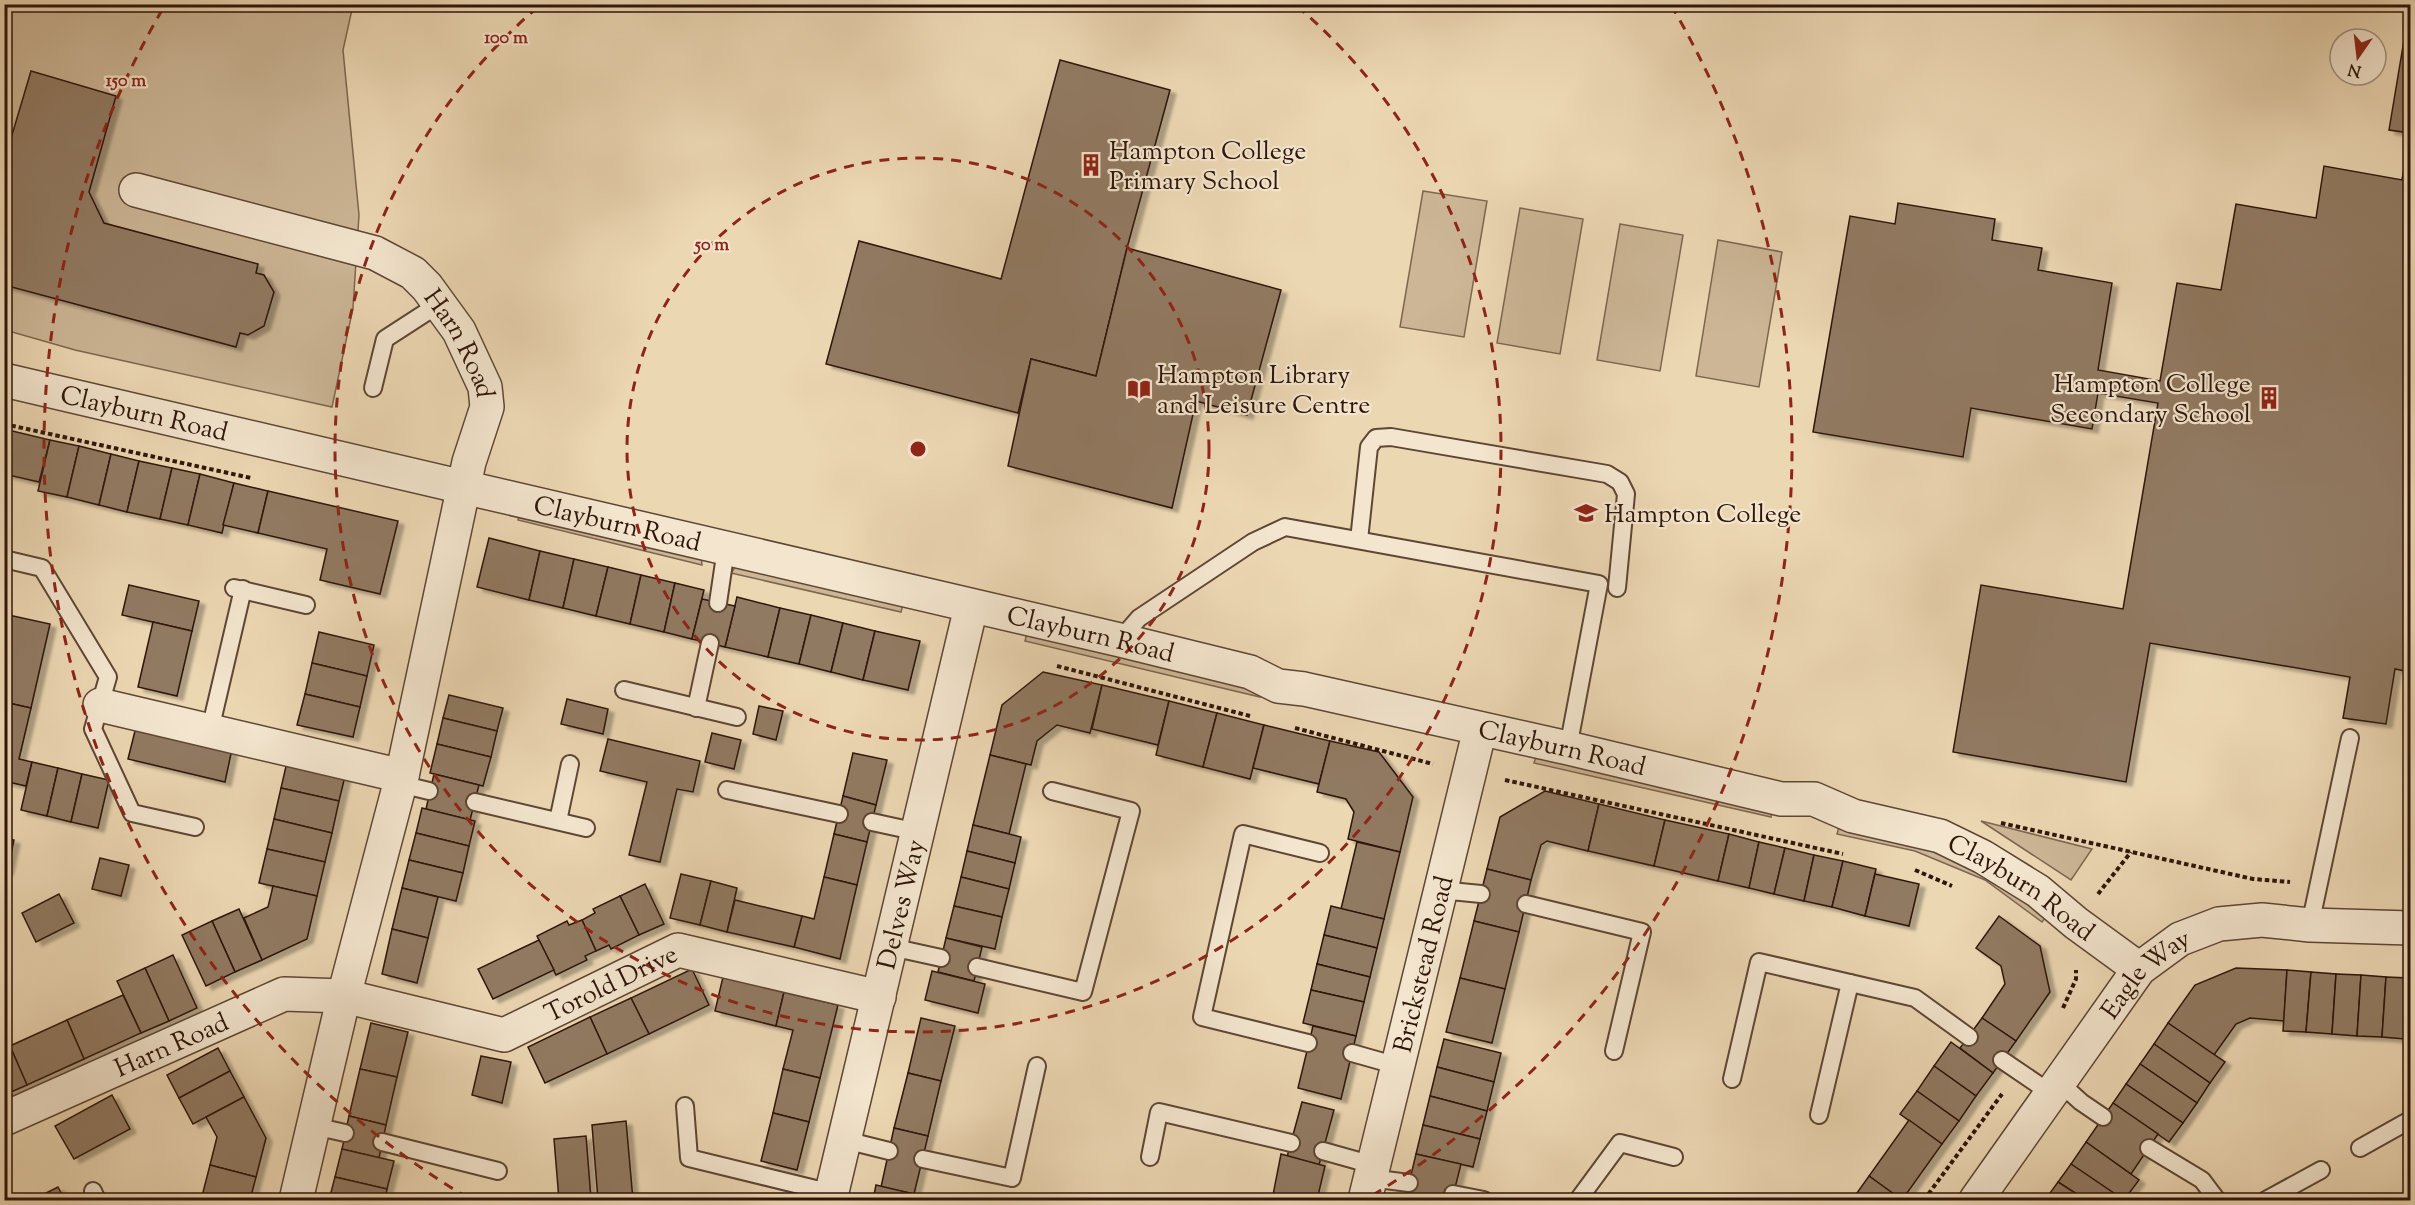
<svg xmlns="http://www.w3.org/2000/svg" width="2415" height="1205" font-family="'Sorts Mill Goudy',serif">
  <style>
    .green { fill: #ccb696; stroke: #7d6650; stroke-width: 1.5 }
    .building { fill: #917a62; stroke: #2e150a; stroke-width: 1.5; filter: url(#shadow) }
    .lines { fill: none; stroke-linecap: round; stroke-linejoin: round }
    .service-casing { stroke: #5e4634; stroke-width: 20 }
    .minor-casing { stroke: #5e4634; stroke-width: 36 }
    .tertiary-casing { stroke: #5e4634; stroke-width: 36 }
    .path { stroke: #2e150a; stroke-width: 4; stroke-dasharray: 4.5 3; stroke-linecap: butt }
    .service { stroke: #f3e5ce; stroke-width: 16 }
    .minor { stroke: #f3e5ce; stroke-width: 33 }
    .tertiary { stroke: #f3e5ce; stroke-width: 33 }
    .ring { fill: none; stroke: #8f2418; stroke-width: 3; stroke-dasharray: 10 8 }
    .labels { text-anchor: middle; stroke-width: 4.5; stroke-linejoin: round; paint-order: stroke }
    .poi-label { font-size: 26px; fill: #2e150a; stroke: #f3e5ce; text-anchor: start }
    .street-label { font-size: 26px; fill: #2e150a; stroke: #f3e5ce }
    .centre { fill: #8f2418; stroke: #f3e5ce; stroke-width: 3 }
    .ring-label { font-size: 18px; text-anchor: middle; font-weight: bold; fill: #8f2418; stroke: #f3e5ce; stroke-width: 4.5; stroke-linejoin: round; paint-order: stroke }
  </style>
  <defs>
    <filter id="shadow"><feDropShadow dx="6" dy="4" stdDeviation="1.5" flood-color="#0004"/></filter>
  </defs>
  <rect width="100%" height="100%" fill="#ecd7b3"/>
  <filter id="stains"><feTurbulence type="fractalNoise" baseFrequency=".00333" numOctaves="4"/><feColorMatrix values="0 0 0 0 .2 0 0 0 0 .09 0 0 0 0 .02 0 0 0 .5 -.17"/></filter>
  <radialGradient id="worn" r=".72"><stop offset=".6" stop-color="#630" stop-opacity="0"/><stop offset="1" stop-color="#630" stop-opacity=".3"/></radialGradient>
  <g class="green">
    <polygon points="4,5 353,5 343,50 359,215 353,308 332,407 75,350 5,330"/>
    <polygon points="1423,191 1487,201 1464,337 1400,327"/>
    <polygon points="1520,208 1583,219 1560,354 1497,343"/>
    <polygon points="1620,224 1683,235 1660,371 1597,360"/>
    <polygon points="1718,240 1782,252 1759,387 1696,376"/>
    <polygon points="522,505 701,548 702,565 518,520"/>
    <polygon points="741,559 905,597 901,612 731,573"/>
    <polygon points="1029,625 1263,681 1260,697 1025,641"/>
    <polygon points="1539,747 1773,804 1771,817 1534,763"/>
    <polygon points="1841,820 1920,838 2052,909 2042,922 1985,880 1915,851 1837,834"/>
    <polygon points="1981,821 2092,849 2071,880"/>
  </g>
  <g class="building">
    <polygon points="2410,4 2410,672 2395,669 2386,724 2343,718 2350,677 2150,643 2126,782 1953,752 1981,585 2123,609 2158,403 2098,393 2092,429 1971,408 1963,457 1813,432 1850,216 1895,224 1898,203 1995,219 1992,240 2042,248 2038,270 2112,283 2098,370 2160,381 2177,283 2221,290 2236,204 2316,218 2324,166 2402,180 2410,133 2389,130"/>
    <polygon points="1060,60 1170,90 1127,248 1096,376 1031,359 1018,413 826,364 859,241 1001,279"/>
    <polygon points="31,71 116,96 89,192 104,223 258,264 256,273 264,275 274,292 264,326 248,335 240,333 236,347 4,285 4,162"/>
    <polygon points="1127,248 1281,290 1247,415 1196,401 1172,508 1008,466 1031,359 1096,376"/>
    <polygon points="4,429 50,440 39,482 4,474"/>
    <polygon points="50,440 79,446 67,497 38,491"/>
    <polygon points="79,446 111,454 99,505 67,497"/>
    <polygon points="111,454 139,461 127,512 99,505"/>
    <polygon points="139,461 172,468 160,519 127,512"/>
    <polygon points="172,468 200,474 188,525 160,519"/>
    <polygon points="200,474 234,483 222,533 188,525"/>
    <polygon points="234,483 268,491 258,533 223,525"/>
    <polygon points="268,491 398,521 380,594 320,580 327,549 258,533"/>
    <polygon points="489,538 540,551 529,600 477,587"/>
    <polygon points="540,551 574,559 563,608 529,600"/>
    <polygon points="574,559 608,567 596,616 563,608"/>
    <polygon points="608,567 641,575 630,624 596,616"/>
    <polygon points="641,575 675,583 664,632 630,624"/>
    <polygon points="675,583 704,590 692,639 664,632"/>
    <polygon points="129,585 199,601 192,631 122,615"/>
    <polygon points="737,597 780,608 768,657 725,647"/>
    <polygon points="702,599 735,606 725,647 692,639"/>
    <polygon points="780,608 811,615 799,664 768,657"/>
    <polygon points="4,614 50,624 31,708 4,702"/>
    <polygon points="811,615 843,623 831,672 799,664"/>
    <polygon points="153,622 192,631 177,696 138,687"/>
    <polygon points="843,623 875,631 863,680 831,672"/>
    <polygon points="875,631 920,641 908,690 863,680"/>
    <polygon points="319,632 374,645 367,676 312,663"/>
    <polygon points="312,663 367,676 360,707 305,694"/>
    <polygon points="1043,672 1102,685 1090,733 1057,725 1037,741 1031,765 990,755 1002,705"/>
    <polygon points="1102,685 1169,701 1158,745 1092,729"/>
    <polygon points="305,694 360,707 353,737 297,725"/>
    <polygon points="449,695 503,708 497,731 443,718"/>
    <polygon points="567,699 608,709 603,734 561,724"/>
    <polygon points="1169,701 1217,713 1203,767 1156,755"/>
    <polygon points="4,702 31,708 19,759 32,762 26,786 4,781"/>
    <polygon points="759,706 783,711 776,740 753,734"/>
    <polygon points="1217,713 1264,725 1250,779 1203,767"/>
    <polygon points="443,718 497,731 491,757 437,744"/>
    <polygon points="1264,725 1330,741 1319,784 1253,768"/>
    <polygon points="136,727 232,749 225,782 128,759"/>
    <polygon points="712,733 741,740 734,769 705,762"/>
    <polygon points="608,739 700,761 693,792 677,789 660,862 629,855 647,782 600,771"/>
    <polygon points="1330,741 1379,752 1413,797 1400,852 1348,839 1354,812 1346,799 1317,792"/>
    <polygon points="437,744 491,757 483,786 430,773"/>
    <polygon points="853,753 887,760 876,805 843,796"/>
    <polygon points="990,755 1026,764 1009,834 973,825"/>
    <polygon points="32,762 58,768 47,816 21,810"/>
    <polygon points="287,762 345,776 339,801 281,788"/>
    <polygon points="58,768 82,774 71,822 47,816"/>
    <polygon points="82,774 109,780 98,828 71,822"/>
    <polygon points="434,774 479,785 470,820 426,809"/>
    <polygon points="281,788 339,801 332,833 274,819"/>
    <polygon points="1545,791 1599,804 1588,851 1547,841 1541,845 1531,880 1487,869 1500,817"/>
    <polygon points="843,796 876,805 867,842 834,834"/>
    <polygon points="1599,804 1665,820 1654,866 1588,851"/>
    <polygon points="422,808 475,821 469,846 416,833"/>
    <polygon points="274,819 332,833 325,862 267,849"/>
    <polygon points="1665,820 1729,834 1718,881 1654,866"/>
    <polygon points="973,825 1021,837 1015,863 967,851"/>
    <polygon points="416,833 469,846 463,873 409,860"/>
    <polygon points="834,834 867,842 857,885 824,877"/>
    <polygon points="1729,834 1759,842 1749,888 1718,881"/>
    <polygon points="4,838 14,840 7,871 4,871"/>
    <polygon points="1357,842 1400,852 1384,919 1341,909"/>
    <polygon points="1759,842 1785,848 1774,894 1749,888"/>
    <polygon points="1785,848 1814,855 1804,901 1774,894"/>
    <polygon points="267,849 325,862 317,896 259,883"/>
    <polygon points="967,851 1015,863 1009,889 961,877"/>
    <polygon points="1814,855 1843,861 1832,907 1804,901"/>
    <polygon points="100,858 129,865 121,896 92,889"/>
    <polygon points="409,860 463,873 456,901 402,888"/>
    <polygon points="1843,861 1876,869 1865,916 1832,907"/>
    <polygon points="1487,869 1531,880 1519,932 1474,921"/>
    <polygon points="681,874 711,881 700,925 670,918"/>
    <polygon points="1875,874 1919,884 1909,926 1865,916"/>
    <polygon points="824,877 857,885 840,959 794,947 802,916 814,919"/>
    <polygon points="961,877 1009,889 1002,917 954,906"/>
    <polygon points="711,881 737,888 727,932 700,925"/>
    <polygon points="645,884 664,924 639,935 620,896"/>
    <polygon points="273,886 317,896 307,939 262,960 244,918 268,907"/>
    <polygon points="402,888 438,897 428,938 392,929"/>
    <polygon points="59,894 74,923 36,942 22,913"/>
    <polygon points="620,896 639,935 611,949 609,945 596,951 582,920 595,913 593,909"/>
    <polygon points="735,900 802,916 794,947 727,932"/>
    <polygon points="954,906 1002,917 995,949 946,938"/>
    <polygon points="1331,906 1384,919 1377,948 1324,935"/>
    <polygon points="239,909 262,960 235,972 212,921"/>
    <polygon points="1999,916 2040,946 2050,992 2016,1041 1982,1018 2005,984 2001,966 1976,948"/>
    <polygon points="582,920 596,951 585,956 587,960 556,975 537,936 567,921 569,925"/>
    <polygon points="212,921 235,972 206,986 182,935"/>
    <polygon points="1474,921 1519,932 1505,989 1460,978"/>
    <polygon points="392,929 428,938 417,983 382,974"/>
    <polygon points="1324,935 1377,948 1370,977 1317,964"/>
    <polygon points="946,938 982,947 974,981 938,972"/>
    <polygon points="539,940 554,970 493,999 478,969"/>
    <polygon points="173,955 197,1008 169,1021 145,968"/>
    <polygon points="1317,964 1370,977 1364,1002 1311,990"/>
    <polygon points="145,968 169,1021 141,1033 117,981"/>
    <polygon points="2236,968 2287,970 2284,1021 2250,1018 2236,1024 2214,1055 2168,1023 2195,985"/>
    <polygon points="692,969 709,1005 649,1034 631,998"/>
    <polygon points="2287,970 2311,972 2306,1032 2283,1031"/>
    <polygon points="932,971 985,984 978,1013 925,1000"/>
    <polygon points="2311,972 2336,974 2332,1034 2306,1032"/>
    <polygon points="2336,974 2361,975 2357,1036 2332,1034"/>
    <polygon points="2361,975 2386,977 2382,1037 2357,1036"/>
    <polygon points="723,977 784,992 776,1026 715,1011"/>
    <polygon points="2386,977 2409,978 2405,1039 2382,1037"/>
    <polygon points="1460,978 1505,989 1492,1043 1446,1032"/>
    <polygon points="2409,978 2410,978 2410,1028 2405,1028"/>
    <polygon points="1311,990 1364,1002 1356,1036 1303,1023"/>
    <polygon points="784,992 838,1005 820,1078 783,1069 793,1030 776,1026"/>
    <polygon points="123,995 141,1033 84,1059 67,1020"/>
    <polygon points="631,998 649,1034 607,1054 590,1017"/>
    <polygon points="590,1017 607,1054 545,1083 528,1047"/>
    <polygon points="921,1018 955,1026 941,1081 908,1073"/>
    <polygon points="1982,1018 2016,1041 1993,1073 1960,1048"/>
    <polygon points="67,1020 84,1059 27,1085 10,1046"/>
    <polygon points="371,1023 408,1032 397,1077 360,1069"/>
    <polygon points="2168,1023 2225,1062 2210,1083 2154,1044"/>
    <polygon points="1313,1026 1356,1036 1341,1099 1298,1088"/>
    <polygon points="1444,1039 1501,1053 1494,1082 1437,1067"/>
    <polygon points="1951,1042 1993,1073 1976,1096 1934,1066"/>
    <polygon points="2154,1044 2210,1083 2197,1103 2140,1064"/>
    <polygon points="10,1046 27,1085 4,1095 4,1049"/>
    <polygon points="218,1048 230,1071 179,1098 167,1075"/>
    <polygon points="481,1056 511,1062 502,1103 472,1095"/>
    <polygon points="2140,1064 2197,1103 2183,1123 2126,1084"/>
    <polygon points="1934,1066 1976,1096 1959,1121 1917,1091"/>
    <polygon points="1437,1067 1494,1082 1487,1111 1430,1096"/>
    <polygon points="360,1069 397,1077 386,1125 349,1116"/>
    <polygon points="783,1069 820,1078 809,1122 773,1113"/>
    <polygon points="230,1071 244,1097 193,1124 179,1098"/>
    <polygon points="908,1073 941,1081 928,1136 894,1128"/>
    <polygon points="2126,1084 2183,1123 2169,1142 2113,1103"/>
    <polygon points="1917,1091 1959,1121 1942,1144 1900,1114"/>
    <polygon points="112,1095 130,1129 74,1159 55,1126"/>
    <polygon points="1430,1096 1487,1111 1480,1139 1423,1125"/>
    <polygon points="244,1097 266,1138 256,1177 210,1165 217,1137 206,1117"/>
    <polygon points="1302,1102 1334,1110 1319,1165 1287,1157"/>
    <polygon points="2113,1103 2158,1134 2131,1174 2086,1142"/>
    <polygon points="773,1113 809,1122 797,1170 761,1161"/>
    <polygon points="349,1116 386,1125 379,1158 342,1149"/>
    <polygon points="1909,1120 1942,1144 1902,1200 1869,1176"/>
    <polygon points="626,1121 633,1200 598,1200 592,1125"/>
    <polygon points="1423,1125 1480,1139 1473,1167 1416,1154"/>
    <polygon points="894,1128 928,1136 914,1194 881,1187"/>
    <polygon points="586,1136 591,1199 559,1200 554,1139"/>
    <polygon points="2086,1142 2139,1180 2124,1200 2071,1164"/>
    <polygon points="342,1149 394,1161 387,1189 335,1177"/>
    <polygon points="1281,1154 1325,1166 1317,1200 1265,1200 1273,1195"/>
    <polygon points="1416,1154 1461,1164 1452,1200 1405,1200"/>
    <polygon points="2071,1164 2124,1200 2086,1200 2058,1182"/>
    <polygon points="210,1165 256,1177 250,1200 201,1200"/>
    <polygon points="1869,1176 1902,1200 1852,1200"/>
    <polygon points="335,1177 387,1189 385,1200 329,1200"/>
    <polygon points="2058,1182 2086,1200 2045,1200"/>
    <polygon points="876,1185 914,1194 913,1200 873,1200"/>
    <polygon points="58,1187 65,1200 32,1200"/>
  </g>
  <g class="lines">
    <g class="service-casing">
      <g id="service">
        <polyline points="373,388 385,339 439,304"/>
        <polyline points="1359,540 1369,447 1376,438 1391,437 1607,474 1620,482 1626,494 1617,588"/>
        <polyline points="4,559 42,568 108,677 93,729 132,813 195,827"/>
        <polyline points="234,588 306,605"/>
        <polyline points="718,603 726,549"/>
        <polyline points="1120,640 1139,618 1253,542 1285,527 1599,584 1568,748"/>
        <polyline points="624,690 737,717"/>
        <polyline points="696,708 710,643"/>
        <polyline points="210,730 243,589"/>
        <polyline points="400,784 429,791"/>
        <polyline points="727,790 839,814"/>
        <polyline points="475,802 586,828"/>
        <polyline points="558,821 570,764"/>
        <polyline points="872,822 918,832"/>
        <polyline points="1440,890 1481,894"/>
        <polyline points="1526,904 1642,932 1614,1051"/>
        <polyline points="2310,925 2350,738"/>
        <polyline points="891,947 941,958"/>
        <polyline points="977,967 1083,992 1131,811 1052,791"/>
        <polyline points="1308,1043 1202,1017 1243,834 1320,853"/>
        <polyline points="1352,1053 1398,1066"/>
        <polyline points="2002,1060 2052,1094"/>
        <polyline points="1732,1079 1759,962 1915,998 1969,1037"/>
        <polyline points="2060,1083 2081,1102 2103,1117"/>
        <polyline points="685,1106 689,1158 832,1193"/>
        <polyline points="1819,1115 1850,983"/>
        <polyline points="314,1126 345,1133"/>
        <polyline points="845,1140 889,1151"/>
        <polyline points="382,1142 498,1171"/>
        <polyline points="2149,1148 2202,1180 2217,1200"/>
        <polyline points="2360,1148 2410,1120"/>
        <polyline points="1323,1151 1373,1165"/>
        <polyline points="1150,1157 1159,1112 1291,1143"/>
        <polyline points="923,1159 1012,1178 1037,1066"/>
        <polyline points="1370,1178 1409,1183"/>
        <polyline points="93,1191 97,1200"/>
        <polyline points="1453,1194 1484,1200"/>
        <polyline points="1578,1200 1620,1143 1674,1157"/>
        <polyline points="2266,1200 2321,1170"/>
      </g>
    </g>
    <g class="minor-casing">
      <g id="minor">
        <path id="s1" d="M136,190L375,253L413,273L427,287L459,331L485,387L487,407L469,462L402,776L344,996L296,1200"/>
        <polyline points="100,705 402,776"/>
        <path id="s2" d="M4,1119L284,994L344,996L504,1035L678,950L879,997"/>
        <path id="s3" d="M830,1200L971,607"/>
        <path id="s4" d="M1365,1200L1480,729"/>
      </g>
    </g>
    <g class="tertiary-casing">
      <g id="tertiary">
        <path id="s5" d="M4,380L1120,640L1250,672L1278,686L1304,689L1568,748L1781,799H1814L1853,816L1940,836L1983,857L2038,891L2076,923L2139,969"/>
        <path id="s6" d="M1976,1200L2139,969L2180,939L2219,924L2262,920L2310,925L2410,928"/>
      </g>
    </g>
    <g class="path">
      <polyline points="4,424 251,478"/>
      <polyline points="1057,666 1250,716"/>
      <polyline points="1295,728 1433,764"/>
      <polyline points="1505,780 1843,854"/>
      <polyline points="2001,823 2253,879 2290,882"/>
      <polyline points="1915,870 1952,886"/>
      <polyline points="2098,894 2131,852"/>
      <polyline points="2063,1008 2076,979 2076,970"/>
      <polyline points="1924,1200 2002,1094"/>
    </g>
    <use href="#service" class="service"/>
    <use href="#minor" class="minor"/>
    <use href="#tertiary" class="tertiary"/>
  </g>
  <g class="ring">
    <circle cx="918" cy="449" r="291"/>
    <path d="M1297 6A583 583 0 1 1 539 6"/>
    <path d="M468 1198A874 874 0 0 1 165 5M1671 5A874 874 0 0 1 1368 1198"/>
  </g>
  <defs>
    <g id="building-bare" transform="scale(1.8)"><path d="M-4-6H4V6H1V3H-1V6H-4ZM-2.5-4.3h1.7v1.8h-1.7ZM.8-4.3h1.7v1.8H.8ZM-2.5-1h1.7V.8h-1.7ZM.8-1h1.7V.8H.8Z" fill="#8f2418" stroke="#f3e5ce" stroke-width="2.5" paint-order="stroke"/></g>
    <g id="library-bare" transform="scale(1.8)"><path d="M-6-4Q-3-5.5-.7-3.5V5Q-3 3-6 4ZM6-4Q3-5.5 .7-3.5V5Q3 3 6 4Z" fill="#8f2418" stroke="#f3e5ce" stroke-width="2.5" paint-order="stroke"/></g>
    <g id="school-bare" transform="scale(1.8)"><path d="M0-5L7-2L0 1L-7-2ZM-4 1L0 2.5L4 1V4Q0 6-4 4Z" fill="#8f2418" stroke="#f3e5ce" stroke-width="2.5" paint-order="stroke"/></g>
  </defs>
  <g fill-rule="evenodd">
    <use href="#building-bare" x="1091" y="165"/>
    <use href="#library-bare" x="1139" y="389"/>
    <use href="#building-bare" x="2269" y="398"/>
    <use href="#school-bare" x="1586" y="513"/>
  </g>
  <g class="labels">
    <g class="poi-label">
      <text x="1109" y="159">Hampton College<tspan x="1109" dy="30">Primary School</tspan></text>
      <text x="1157" y="383">Hampton Library<tspan x="1157" dy="30">and Leisure Centre</tspan></text>
      <text x="2251" y="392" text-anchor="end">Hampton College<tspan x="2251" dy="30">Secondary School</tspan></text>
      <text x="1604" y="522">Hampton College</text>
    </g>
    <g class="street-label">
      <text dy="9" stroke="none"><textPath href="#s1" startOffset="376">Harn Road</textPath></text>
      <text dy="9" stroke="none"><textPath href="#s5" startOffset="144">Clayburn Road</textPath></text>
      <text dy="9" stroke="none"><textPath href="#s5" startOffset="630">Clayburn Road</textPath></text>
      <text dy="9" stroke="none"><textPath href="#s5" startOffset="1116">Clayburn Road</textPath></text>
      <text dy="9" stroke="none"><textPath href="#s5" startOffset="1602">Clayburn Road</textPath></text>
      <text dy="9" stroke="none"><textPath href="#s5" startOffset="2088">Clayburn Road</textPath></text>
      <text dy="9" stroke="none"><textPath href="#s3" startOffset="304">Delves Way</textPath></text>
      <text dy="9" stroke="none"><textPath href="#s4" startOffset="243">Brickstead Road</textPath></text>
      <text dy="9" stroke="none"><textPath href="#s6" startOffset="284">Eagle Way</textPath></text>
      <text dy="9" stroke="none"><textPath href="#s2" startOffset="650">Torold Drive</textPath></text>
      <text dy="9" stroke="none"><textPath href="#s2" startOffset="183">Harn Road</textPath></text>
    </g>
  </g>
  <circle cx="918" cy="449" r="9" class="centre"/>
  <g class="ring-label">
    <text x="506" y="43">100 m</text>
    <text x="126" y="86">150 m</text>
    <text x="712" y="250">50 m</text>
  </g>
  <rect width="2415" height="1205" fill="none" stroke="#ecd7b3" stroke-width="24"/>
  <rect x="6" y="6" width="2403" height="1193" fill="none" stroke="#2e150a" stroke-width="3"/>
  <rect x="12" y="12" width="2391" height="1181" fill="none" stroke="#2e150a" stroke-width="1.5"/>
  <g transform="translate(2358 57) rotate(194)"><circle r="28" fill="#f3e5ce" stroke="#a49280" stroke-width="1.5"/>
  <path d="M0-4.5L10 22L0 15L-10 22Z" fill="#8f2418"/>
  <text y="-9" font-size="16" font-weight="bold" text-anchor="middle" fill="#2e150a">N</text>
  </g>
  <rect width="100%" height="100%" filter="url(#stains)"/>
  <rect width="100%" height="100%" fill="url(#worn)"/>
</svg>
